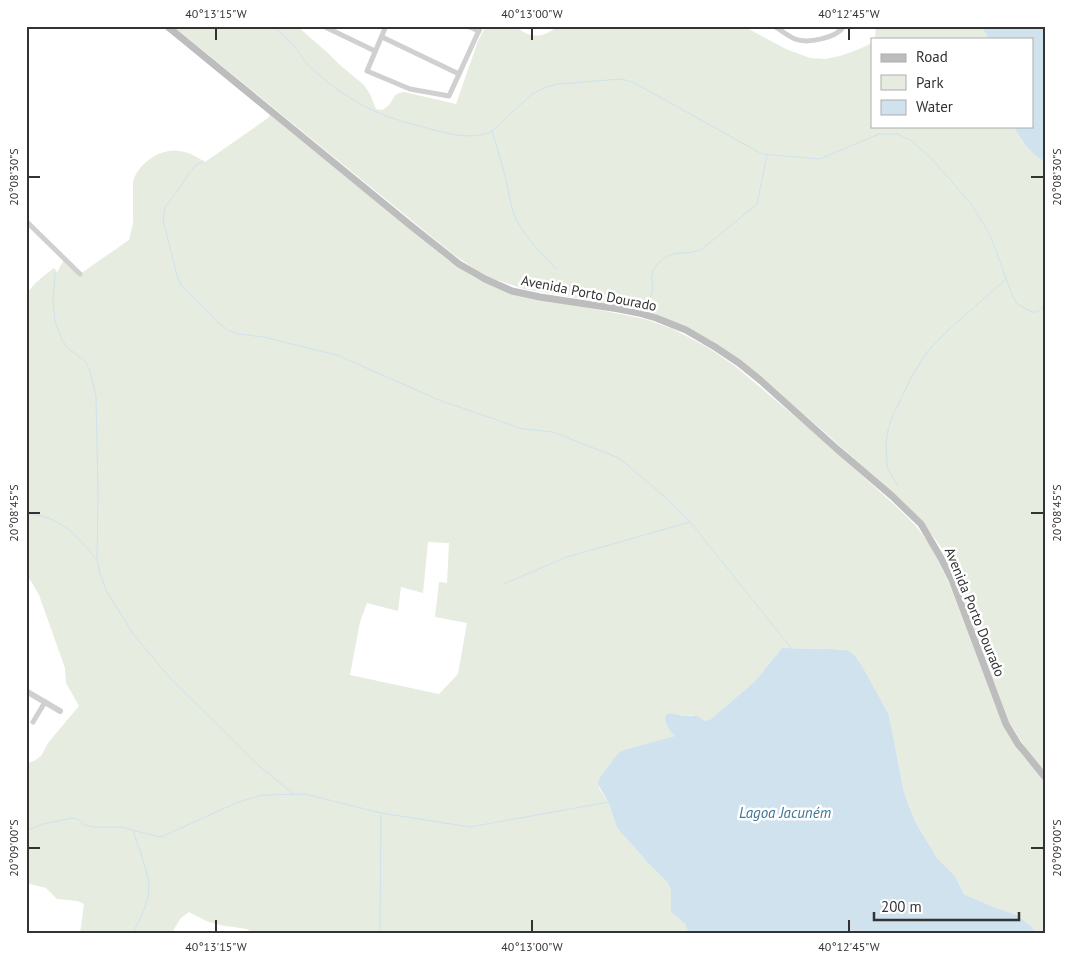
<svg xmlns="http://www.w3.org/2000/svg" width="1071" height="960" font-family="'PT Sans',sans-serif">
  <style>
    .green { fill: #e6ecdf; fill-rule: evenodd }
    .water { fill: #cfe2ee }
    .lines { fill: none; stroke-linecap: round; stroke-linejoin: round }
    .stream { stroke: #cfe2ee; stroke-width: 1 }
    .minor { stroke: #d0d0d0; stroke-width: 5 }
    .tertiary { stroke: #d0d0d0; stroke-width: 6 }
    .secondary { stroke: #bdbdbd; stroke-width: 7 }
    .ticks { fill: none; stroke: #333; stroke-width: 2 }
    .labels { text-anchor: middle; stroke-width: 5; stroke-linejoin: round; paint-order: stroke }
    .street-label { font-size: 14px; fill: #333; stroke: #fff }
    .water-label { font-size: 15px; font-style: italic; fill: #3f7597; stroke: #fff }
    .neatline { fill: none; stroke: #333; stroke-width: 2 }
    .ticks-label { font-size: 12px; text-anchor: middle; fill: #333 }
  </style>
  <rect width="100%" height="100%" fill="#fff"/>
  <g class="green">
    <path d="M173,26H297L329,54L340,65L364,85L370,94L376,109L382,110C384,109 387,107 389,105C395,98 392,94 404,92L456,104L478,41L486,26H519V29C533,40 546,36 558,26H743L786,49L810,58L825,59L840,56L857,50L870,44L872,41V126H1013C1023,142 1028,152 1045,162V771L1027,750L1009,722L956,580L941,547L922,521L903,502L822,430L740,360L711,341L611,304L524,289L491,278L476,270L453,254Z"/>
    <polygon points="876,26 980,26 987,35 987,39 874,39 875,37"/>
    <path d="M270,115L448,260L472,276L488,284L522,296L610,312L645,319L673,329L707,347L735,366L817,435L898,508L916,526L934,551L949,583L1003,725L1021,754L1045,781V934H1037L1031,926L1017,915L991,906L964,894L955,876L937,858L916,823L909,806L904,792L889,715L883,704L847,650L832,649L782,648L755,681L711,719L704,721L692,715L686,716L671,714L676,736L627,749L615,757L600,777L599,788L608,801L617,828L650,865L668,883L671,891V912L685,924L689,934H254L247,929L220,925L206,921L189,912L181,918L171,934H80L84,904L78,901L57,899L46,888L26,883V764L34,761L41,756L48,743L79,706L66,683L65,668L39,595L31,581L26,576V295C33,284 43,276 54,268L57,272L64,260L80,274L129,240L133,223V182C138,163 161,148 179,151C189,152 197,157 205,162L268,118ZM428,542L449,543L447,583L439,582L435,617L467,623L458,674L439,694L350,675L360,622L367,603L398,611L401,587L423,593Z"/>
  </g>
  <g class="water">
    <path d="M980,26H1045V162C1028,152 1023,142 1013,126H1032V39H987V35Z"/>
    <path d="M782,648L831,649L847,650L855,656L863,668L889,715L904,792L909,806L916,823L937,858L955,876L964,894L991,906L1017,915L1031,926L1037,934H689L685,924L671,912V891L668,883L650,865L617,828L608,801L600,788L598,784L600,777L615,757L620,752L627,749L675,736C670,731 666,726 665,717L667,714C673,713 678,715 684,716C692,716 698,714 704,721L711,719L755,681Z"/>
  </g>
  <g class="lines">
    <g class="stream">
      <path d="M273,26C280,32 287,38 293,45C299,52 303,60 309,66C332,87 357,105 386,116C400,121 416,125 430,129C450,134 472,140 491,132L532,94L546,87L557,84L621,79L633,82L762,154L820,159L879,134H898L912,141L932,159L971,204L983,223L991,237L1011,292L1017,304L1032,312H1037L1043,307L1045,303"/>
      <path d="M492,131C497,147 502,164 506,180C509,193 511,209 517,221C527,239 542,254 556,269"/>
      <polyline points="204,161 195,166 190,172 176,193 165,207 163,220 177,275 181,285 211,315 216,321 229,331 239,334 263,337 337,355 439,400 523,429 553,432 619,458 664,496 690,522 792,649"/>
      <polyline points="55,273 53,301 55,321 62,340 68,348 85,361 90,371 96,396 98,494 97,559 100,574 107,592 134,635 171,679 259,766 294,794"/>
      <path d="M651,306C649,296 652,295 653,287C653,283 651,279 652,275C653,270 655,267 658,264C673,247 685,257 702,249L757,204L767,155"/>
      <polyline points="898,486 888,469 887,464 886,444 888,430 893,415 912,376 927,352 945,333 1006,279"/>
      <path d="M26,513C35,515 45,516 53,520C71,528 84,544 96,559"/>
      <polyline points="503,584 567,557 690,522"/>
      <polyline points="26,831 43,824 72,818 78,819 84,825 93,827 122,827 143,833 161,837 236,803 262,795 305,794 381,813 470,827 609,802"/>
      <path d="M132,934C139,922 150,900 149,886C148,871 138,846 133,830"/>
      <polyline points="380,934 381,815"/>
    </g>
    <g class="minor">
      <polyline points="323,26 375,51"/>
      <polyline points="386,26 367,71 410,89 449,96 481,26"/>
      <polyline points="467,26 479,31"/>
      <path d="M774,26C781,30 788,36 795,39C807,44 837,38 844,26"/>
      <polyline points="382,37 459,74"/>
      <polyline points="26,221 80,274"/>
      <polyline points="33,722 45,702"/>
    </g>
    <polyline class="tertiary" points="26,691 60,711"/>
    <polyline class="secondary" points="167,26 410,225 459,264 485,279 512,291 540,297 619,309 639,313 656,318 686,330 715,347 739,363 760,380 837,449 892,496 921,524 941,558 952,580 1006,724 1018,744 1045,777"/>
  </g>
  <path class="ticks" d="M216,28V40M532,28V40M849,28V40M28,177H40M1031,177H1044M28,513H40M1031,513H1044M28,848H40M1031,848H1044M216,920V932M532,920V932M849,920V932"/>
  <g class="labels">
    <g class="street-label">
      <text transform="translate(589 293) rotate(11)" y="5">Avenida Porto Dourado</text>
      <text transform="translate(975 612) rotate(68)" y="5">Avenida Porto Dourado</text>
    </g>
    <g class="water-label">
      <text x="785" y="818">Lagoa Jacuném</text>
    </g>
  </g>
  <rect width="1071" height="960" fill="none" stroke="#ffffff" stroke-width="55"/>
  <rect x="871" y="38" width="162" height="90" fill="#ffffff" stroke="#adadad"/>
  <rect x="881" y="54" width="25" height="8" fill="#bdbdbd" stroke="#adadad"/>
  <text x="916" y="62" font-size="15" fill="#333333">Road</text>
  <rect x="881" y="75" width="25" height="15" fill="#e6ecdf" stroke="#adadad"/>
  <text x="916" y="88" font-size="15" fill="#333333">Park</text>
  <rect x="881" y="100" width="25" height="15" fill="#cfe2ee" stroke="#adadad"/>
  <text x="916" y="112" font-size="15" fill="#333333">Water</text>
  <path d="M874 912v8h145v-8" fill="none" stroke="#333333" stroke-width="2.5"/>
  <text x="881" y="912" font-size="15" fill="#333333" stroke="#ffffff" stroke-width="4" paint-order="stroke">200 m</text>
  <rect x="28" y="28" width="1016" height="904" class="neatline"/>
  <g class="ticks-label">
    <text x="216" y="18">40°13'15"W</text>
    <text x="532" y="18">40°13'00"W</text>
    <text x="849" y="18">40°12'45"W</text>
    <text transform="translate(14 177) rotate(-90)" y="4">20°08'30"S</text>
    <text transform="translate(1057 177) rotate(-90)" y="4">20°08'30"S</text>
    <text transform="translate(14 513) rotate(-90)" y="4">20°08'45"S</text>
    <text transform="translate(1057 513) rotate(-90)" y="4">20°08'45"S</text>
    <text transform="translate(14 848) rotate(-90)" y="4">20°09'00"S</text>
    <text transform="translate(1057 848) rotate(-90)" y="4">20°09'00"S</text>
    <text x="216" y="951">40°13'15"W</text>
    <text x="532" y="951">40°13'00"W</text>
    <text x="849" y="951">40°12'45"W</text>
  </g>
</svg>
